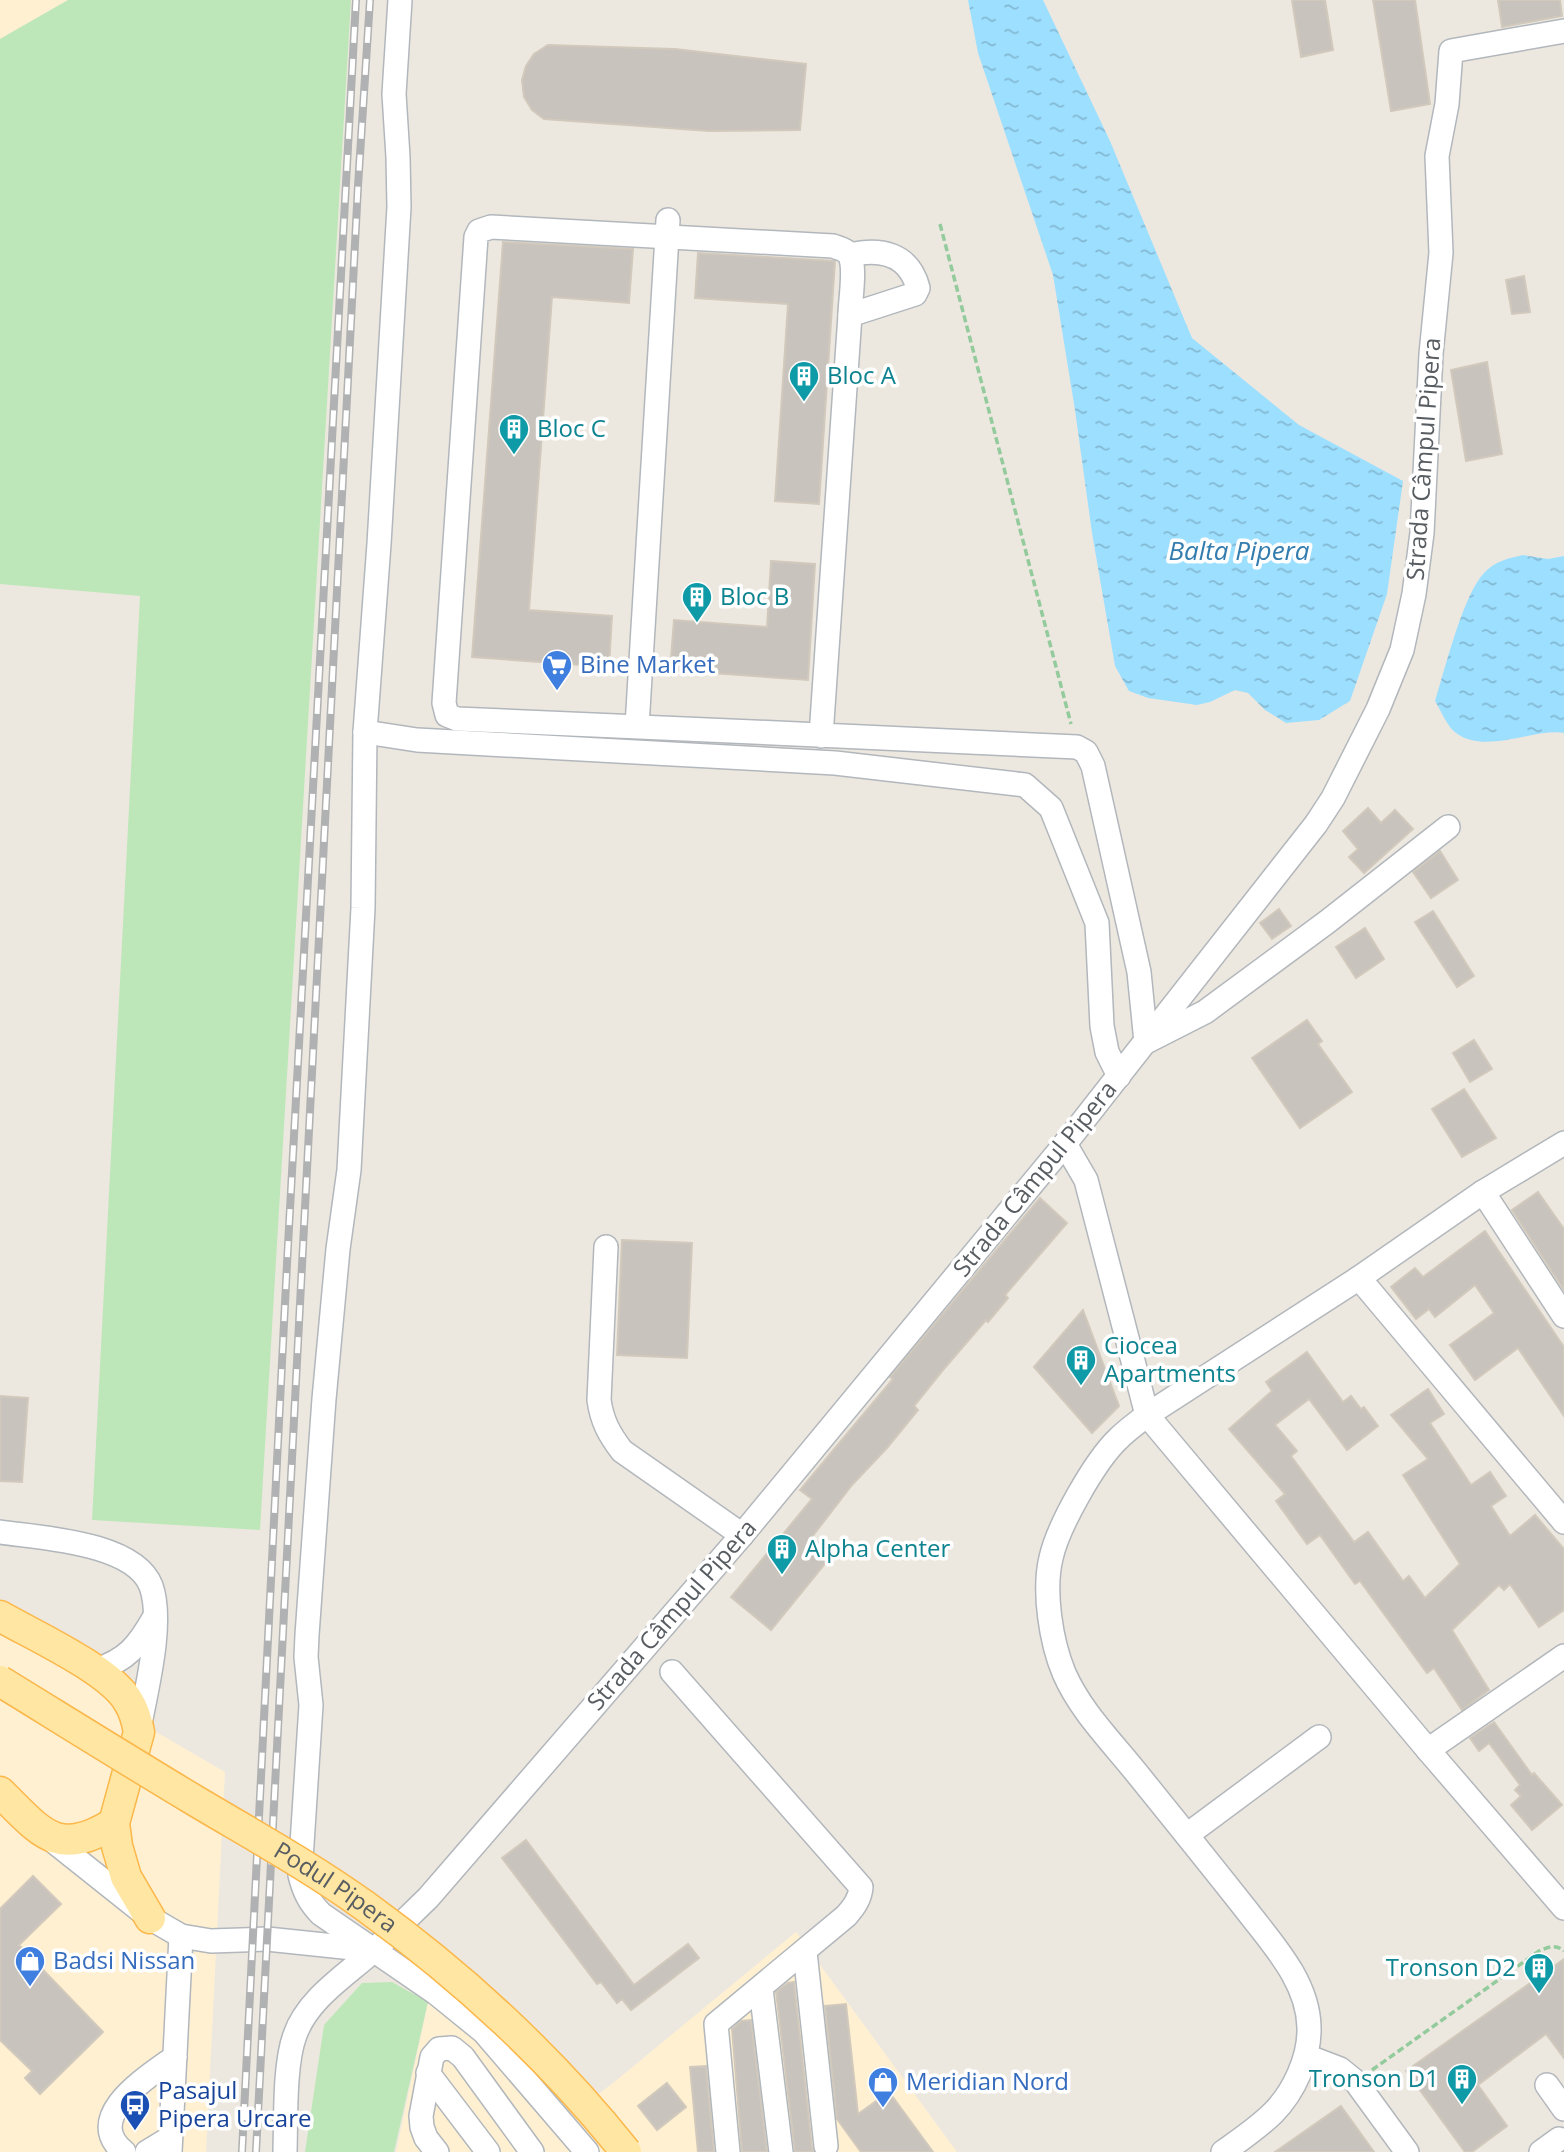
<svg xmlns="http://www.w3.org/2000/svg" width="1564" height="2152" font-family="'Open Sans',sans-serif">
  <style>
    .commercial { fill: #fff0d2 }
    .grass { fill: #bee7b9 }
    .water { fill: url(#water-ripples) }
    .building { fill: #c8c3bc; stroke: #d2c9bd; stroke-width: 2 }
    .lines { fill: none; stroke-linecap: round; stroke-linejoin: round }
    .minor-casing { stroke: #b2b7bc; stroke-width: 26 }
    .major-casing { stroke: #fbb74a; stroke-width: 33 }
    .path { stroke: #93cb9d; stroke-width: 3.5; stroke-dasharray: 7 3.5; stroke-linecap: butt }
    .minor { stroke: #fff; stroke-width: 23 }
    .major { stroke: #ffe6a2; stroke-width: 30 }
    .rail-casing { stroke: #b0b1b2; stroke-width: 8 }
    .rail { stroke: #fff; stroke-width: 5; stroke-dasharray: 16; stroke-linecap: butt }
    .major-bridge-casing { stroke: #fbb74a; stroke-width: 33; stroke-linecap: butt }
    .major-bridge { stroke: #ffe6a2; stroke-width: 30 }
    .labels { text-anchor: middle; stroke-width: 7; stroke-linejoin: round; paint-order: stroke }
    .culture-label { font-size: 24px; fill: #0d838f; stroke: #fff; text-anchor: start }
    .street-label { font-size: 24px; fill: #585d62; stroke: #fff }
    .shop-label { font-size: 24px; fill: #366cbe; stroke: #fff; text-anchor: start }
    .transit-label { font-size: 24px; fill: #164399; stroke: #fff; text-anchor: start }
    .water-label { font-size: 26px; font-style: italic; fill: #327cae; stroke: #fff }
  </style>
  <defs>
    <pattern id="water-ripples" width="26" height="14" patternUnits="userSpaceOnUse" patternTransform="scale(1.75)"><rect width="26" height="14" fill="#9ddfff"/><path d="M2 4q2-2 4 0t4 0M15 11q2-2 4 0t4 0" fill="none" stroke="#83b8d2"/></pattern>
  </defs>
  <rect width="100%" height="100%" fill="#ede8df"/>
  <g class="commercial">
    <polygon points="0,0 68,0 0,39"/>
    <polygon points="0,1613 153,1730 225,1772 206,2152 0,2152"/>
    <polygon points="796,1932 957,2152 396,2152 428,2002 459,2020 556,2127 618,2079"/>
  </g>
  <g class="grass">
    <polygon points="68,0 351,0 260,1530 92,1520 140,596 0,584 0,39"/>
    <polygon points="392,1982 428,2002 394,2152 305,2152 324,2025 362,1983"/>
  </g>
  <g class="water">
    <polygon points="968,0 1043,0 1110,141 1192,338 1299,425 1403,481 1387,594 1350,701 1319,720 1286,723 1265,710 1248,693 1235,690 1210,702 1197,705 1148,698 1129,691 1115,666 1092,533 1075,410 1053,275 978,53"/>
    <path d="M1523,555L1548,559L1564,556V733C1534,728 1486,755 1456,733C1447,727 1441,710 1435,701C1445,669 1463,595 1484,573C1495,561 1509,558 1523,555Z"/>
  </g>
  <g class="building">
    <polygon points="1292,0 1325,0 1333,50 1301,57"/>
    <polygon points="1373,0 1415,0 1430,104 1391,111"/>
    <polygon points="1498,0 1560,0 1562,16 1502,27"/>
    <polygon points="548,45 675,49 806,64 800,130 709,131 544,119 532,110 524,97 522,80 526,66 534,54"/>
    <polygon points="503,242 633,249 629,303 552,297 529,610 612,616 609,667 472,657"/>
    <polygon points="698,253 835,261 819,504 775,501 788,304 695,298"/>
    <polygon points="1524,276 1530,312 1512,314 1506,280"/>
    <polygon points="1487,362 1502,454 1466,461 1451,370"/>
    <polygon points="771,561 815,564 808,680 670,670 674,620 767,627"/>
    <polygon points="1368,808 1381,823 1395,810 1413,829 1364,873 1349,857 1358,849 1343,831"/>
    <polygon points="1440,851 1458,880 1431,898 1413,872"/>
    <polygon points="1279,909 1291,926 1272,939 1260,923"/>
    <polygon points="1433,911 1474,976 1457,987 1415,922"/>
    <polygon points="1365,928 1384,959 1356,978 1336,947"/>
    <polygon points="1307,1020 1322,1041 1318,1044 1352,1092 1300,1128 1252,1058"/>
    <polygon points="1474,1040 1492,1069 1470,1082 1453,1053"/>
    <polygon points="1464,1089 1496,1138 1462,1157 1432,1109"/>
    <polygon points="1538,1192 1564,1229 1564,1290 1512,1210"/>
    <polygon points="1040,1198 1067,1223 1005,1295 1008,1298 988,1322 986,1320 943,1370 914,1406 918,1410 887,1448 852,1485 812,1537 833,1554 771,1630 731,1597 812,1499 800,1490 856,1423 893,1379 890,1377"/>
    <polygon points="1485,1231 1564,1347 1564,1416 1518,1348 1475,1380 1450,1345 1494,1313 1475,1285 1435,1317 1429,1309 1416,1319 1391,1287 1415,1268 1423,1277"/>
    <polygon points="622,1240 692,1243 687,1358 617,1355"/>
    <polygon points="1083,1310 1119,1406 1092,1433 1034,1367"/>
    <polygon points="1307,1352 1343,1402 1351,1396 1361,1409 1364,1407 1378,1426 1347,1450 1309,1399 1275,1425 1297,1451 1291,1456 1354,1542 1368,1532 1403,1581 1409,1576 1425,1598 1460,1564 1403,1475 1428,1459 1391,1415 1428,1389 1444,1414 1430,1423 1471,1485 1490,1472 1506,1496 1491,1506 1510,1536 1535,1515 1564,1549 1564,1610 1539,1627 1510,1584 1504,1590 1499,1585 1452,1630 1489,1690 1462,1710 1434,1668 1427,1673 1360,1581 1355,1584 1320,1535 1307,1544 1276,1501 1285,1494 1229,1429 1272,1391 1266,1382"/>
    <polygon points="0,1396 28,1398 22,1482 0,1481"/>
    <polygon points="1494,1722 1532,1775 1534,1773 1562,1805 1532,1830 1511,1805 1521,1796 1515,1790 1520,1785 1489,1743 1479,1751 1470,1738"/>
    <polygon points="526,1840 634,1985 688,1944 699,1958 631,2010 622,1999 617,2003 601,1982 597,1984 502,1858"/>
    <polygon points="33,1876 61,1904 19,1945 103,2032 40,2094 25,2078 32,2071 0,2040 0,1909"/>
    <polygon points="1564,1959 1564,2058 1546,2034 1478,2085 1507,2126 1472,2152 1465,2152 1406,2071"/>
    <polygon points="794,1982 812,2148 814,2152 795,2152 779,2017 776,1992 788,1983"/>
    <polygon points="846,2004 858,2114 889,2092 933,2152 861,2152 837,2119 825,2006"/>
    <polygon points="751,2020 767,2152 742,2152 732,2029 741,2021"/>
    <polygon points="706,2066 714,2152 698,2152 690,2067"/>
    <polygon points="667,2083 686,2107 657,2130 638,2106"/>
    <polygon points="1341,2106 1374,2152 1275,2152"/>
  </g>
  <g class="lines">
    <g class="minor-casing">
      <g id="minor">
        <path d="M400,0L394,94L398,157L399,207L379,544L365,732L363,908L349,1170L338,1249L324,1399L307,1635L306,1657L311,1705L300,1875C304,1891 309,1902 321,1914L436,1993L484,2032L587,2152"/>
        <path d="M850,255C880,248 909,253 918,288L915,294L850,315"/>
        <polyline points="637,726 668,220"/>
        <polyline points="365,732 417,740 835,763 1025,785 1051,808 1097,923 1102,1026 1107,1052 1119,1076"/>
        <path d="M821,736L850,315C850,300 857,264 848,253C844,249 838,248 833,246L491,227L479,231L476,237L444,703L447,715L457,719C664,727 870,738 1077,747L1086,752L1093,766L1139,972L1146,1042L1205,1012L1327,922L1448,827"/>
        <polyline points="1065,1144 1086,1180 1147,1415 1428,1750 1564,1908"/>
        <polyline points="1483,1192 1564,1316"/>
        <path d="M606,1247L599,1400C602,1421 609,1434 622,1451L742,1535"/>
        <polyline points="1359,1278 1564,1522"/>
        <path d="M0,1532C40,1538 134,1542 151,1586C164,1622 146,1691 139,1729"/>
        <path d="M96,1670C127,1660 138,1646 154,1618"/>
        <path d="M672,1672L861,1887C860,1899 854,1907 846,1916L716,2024L728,2152"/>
        <polyline points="1428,1750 1564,1656"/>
        <polyline points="1187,1835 1319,1737"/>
        <polyline points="47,1836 150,1918 181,1936 211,1941 267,1939 372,1950"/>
        <polyline points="805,1952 826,2146"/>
        <polyline points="761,1989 781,2152"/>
        <polyline points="1306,2056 1340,2069 1356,2082 1407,2152"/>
        <polyline points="428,2073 488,2152"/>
        <polyline points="1547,2085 1564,2109"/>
        <path d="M124,2152C81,2117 149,2076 175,2057"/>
        <polyline points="147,2152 170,2138"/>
        <polyline points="170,2152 181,1936"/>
        <path d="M285,2152C286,2120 284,2064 295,2035C308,1998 347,1975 374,1950C393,1933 410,1915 428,1898L742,1535L1065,1144L1316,824L1333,798L1378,709L1402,650L1414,594L1422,533L1431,354L1441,253L1437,156L1447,104L1451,51L1564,31"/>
        <polyline points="437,2152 426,2138 422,2127 421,2116 432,2057 439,2049 452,2048 463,2057 532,2152"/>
        <path d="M1223,2152C1240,2140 1258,2128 1273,2113C1294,2092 1310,2057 1309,2027C1308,1982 1274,1946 1248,1912C1211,1865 1173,1818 1135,1771C1110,1740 1080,1710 1064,1673C1051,1642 1043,1591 1051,1558C1058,1526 1095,1461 1118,1439C1127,1430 1137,1423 1147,1415L1359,1278L1483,1192L1564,1143"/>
        <polyline points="1541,2152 1559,2139"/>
      </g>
    </g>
    <g class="major-casing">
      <g id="major">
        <path d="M0,1616C33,1635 110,1670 128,1701C134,1710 137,1721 139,1732L114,1823L117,1846L126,1877L150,1918"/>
        <path d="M0,1792C41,1832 57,1859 114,1823"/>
      </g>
    </g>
    <g class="path">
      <polyline points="940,224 1071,724"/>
      <path d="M1372,2070L1539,1951C1548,1947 1556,1944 1564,1951"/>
    </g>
    <use href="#minor" class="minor"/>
    <use href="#major" class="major"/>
    <g class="rail-casing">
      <g id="rail">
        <polyline points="242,2152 287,1264 356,0"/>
        <polyline points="256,2152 358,186 370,0"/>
      </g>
    </g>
    <use href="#rail" class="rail"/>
    <g class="major-bridge-casing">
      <g id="major-bridge">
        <path id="s1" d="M0,1681C65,1721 129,1761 194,1800C251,1834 311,1867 365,1906C463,1977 551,2058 626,2152"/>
      </g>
    </g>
    <use href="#major-bridge" class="major-bridge"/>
  </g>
  <defs>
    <g id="building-pin" transform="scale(1.575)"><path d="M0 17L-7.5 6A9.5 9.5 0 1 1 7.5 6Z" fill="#0f9aa8" stroke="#fff"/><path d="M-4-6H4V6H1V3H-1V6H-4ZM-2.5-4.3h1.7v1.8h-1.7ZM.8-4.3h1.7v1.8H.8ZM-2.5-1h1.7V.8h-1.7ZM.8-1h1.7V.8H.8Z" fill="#fff"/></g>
    <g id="supermarket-pin" transform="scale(1.575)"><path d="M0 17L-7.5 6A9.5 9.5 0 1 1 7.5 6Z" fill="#3f7fe0" stroke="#fff"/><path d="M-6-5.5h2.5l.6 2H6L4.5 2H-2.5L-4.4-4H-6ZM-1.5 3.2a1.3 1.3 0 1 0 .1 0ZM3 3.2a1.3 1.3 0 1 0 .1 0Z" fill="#fff"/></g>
    <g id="shop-pin" transform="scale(1.575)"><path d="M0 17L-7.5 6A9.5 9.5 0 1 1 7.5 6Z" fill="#3f7fe0" stroke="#fff"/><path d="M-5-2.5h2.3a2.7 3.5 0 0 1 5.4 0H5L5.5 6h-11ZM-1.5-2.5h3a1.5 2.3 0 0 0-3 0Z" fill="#fff"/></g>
    <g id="bus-pin" transform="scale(1.575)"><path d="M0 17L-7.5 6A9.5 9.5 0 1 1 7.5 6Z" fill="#1a4fb4" stroke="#fff"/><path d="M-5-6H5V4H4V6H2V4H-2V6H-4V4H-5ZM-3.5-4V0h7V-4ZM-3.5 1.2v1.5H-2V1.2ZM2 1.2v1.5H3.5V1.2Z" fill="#fff"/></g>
  </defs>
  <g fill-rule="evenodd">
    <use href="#building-pin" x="804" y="376"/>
    <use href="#building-pin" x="514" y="429"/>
    <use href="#building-pin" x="697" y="597"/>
    <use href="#supermarket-pin" x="557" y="665"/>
    <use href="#building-pin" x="1081" y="1360"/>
    <use href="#building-pin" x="782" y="1549"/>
    <use href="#shop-pin" x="30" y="1961"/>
    <use href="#building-pin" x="1539" y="1968"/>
    <use href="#building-pin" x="1462" y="2079"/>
    <use href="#shop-pin" x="883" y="2082"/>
    <use href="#bus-pin" x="135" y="2105"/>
  </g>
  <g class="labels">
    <g class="culture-label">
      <text x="827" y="384">Bloc A</text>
      <text x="537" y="437">Bloc C</text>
      <text x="720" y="605">Bloc B</text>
      <text x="1104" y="1354">Ciocea<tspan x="1104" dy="28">Apartments</tspan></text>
      <text x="805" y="1557">Alpha Center</text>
      <text x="1516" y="1976" text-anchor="end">Tronson D2</text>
      <text x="1439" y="2087" text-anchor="end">Tronson D1</text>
    </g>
    <g class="street-label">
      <text transform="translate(1424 459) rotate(-86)" y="8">Strada Câmpul Pipera</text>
      <text transform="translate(1035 1179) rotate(-51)" y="8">Strada Câmpul Pipera</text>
      <text transform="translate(672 1615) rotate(-49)" y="8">Strada Câmpul Pipera</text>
      <text dy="8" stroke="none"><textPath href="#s1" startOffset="394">Podul Pipera</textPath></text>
    </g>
    <g class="shop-label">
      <text x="580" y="673">Bine Market</text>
      <text x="53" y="1969">Badsi Nissan</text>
      <text x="906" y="2090">Meridian Nord</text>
    </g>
    <g class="transit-label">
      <text x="158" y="2099">Pasajul<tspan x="158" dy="28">Pipera Urcare</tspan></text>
    </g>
    <g class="water-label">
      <text x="1239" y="560">Balta Pipera</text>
    </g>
  </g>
</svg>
